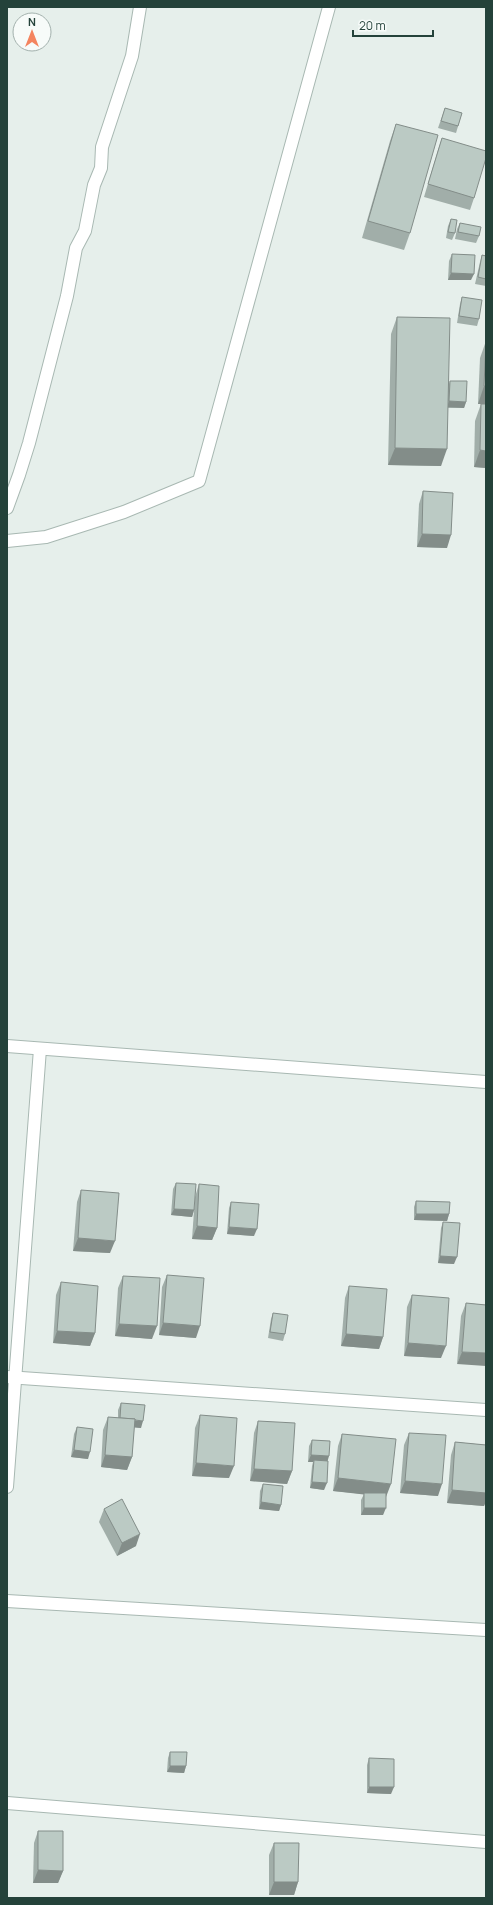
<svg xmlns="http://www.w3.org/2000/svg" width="493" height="1905" font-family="Manrope,sans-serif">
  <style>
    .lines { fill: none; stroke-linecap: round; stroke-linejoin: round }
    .street-casing { stroke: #a8b8b2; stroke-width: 14 }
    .street { stroke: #fff; stroke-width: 12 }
    .wall { fill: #a1aea9 }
    .shaded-wall { fill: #838d89 }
    .building { fill: #bbcac4; stroke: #838d89 }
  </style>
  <rect width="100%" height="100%" fill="#e6efeb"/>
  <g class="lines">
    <g class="street-casing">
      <g id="street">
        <polyline points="7,508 19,475 29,443 67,296 76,248 85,231 94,185 101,168 102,147 132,56 140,7"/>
        <polyline points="7,541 46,537 124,512 199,481 329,7"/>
        <polyline points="7,1046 486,1082"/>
        <polyline points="7,1377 486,1410"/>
        <polyline points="7,1487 40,1049"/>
        <polyline points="7,1601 486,1630"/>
        <polyline points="7,1803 486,1842"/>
      </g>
    </g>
    <use href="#street" class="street"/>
  </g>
  <g class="wall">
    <polygon points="445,108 462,113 456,133 438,128"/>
    <polygon points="396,124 410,233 404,250 362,238 390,141"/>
    <polygon points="442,138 474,198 470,210 424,197 438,150"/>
    <polygon points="451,219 455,233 452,240 446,238 448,226"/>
    <polygon points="460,223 479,236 476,243 455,239 457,229"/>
    <polygon points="452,254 471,280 448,280 449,261"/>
    <polygon points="482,255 486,256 486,286 475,284 480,262"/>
    <polygon points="462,297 479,319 477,326 457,323 460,304"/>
    <polygon points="397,317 449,384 450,381 466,402 464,408 448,408 441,466 388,465 391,334"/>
    <polygon points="486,341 486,404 478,404 480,358"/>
    <polygon points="481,404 486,468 474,467 475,421"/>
    <polygon points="423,491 447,548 417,547 419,504"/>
    <polygon points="176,1183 194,1210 192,1217 171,1215 173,1189"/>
    <polygon points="199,1184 217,1228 212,1240 192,1239 195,1197"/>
    <polygon points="81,1190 110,1253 73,1251 77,1202"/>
    <polygon points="416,1201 449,1214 447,1221 414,1220 414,1207"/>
    <polygon points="231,1202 254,1236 227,1234 229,1208"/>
    <polygon points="443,1222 454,1264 438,1263 441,1228"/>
    <polygon points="167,1275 196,1338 159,1335 162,1287"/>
    <polygon points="123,1276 152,1339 115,1336 118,1288"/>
    <polygon points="61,1282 95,1333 90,1346 53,1343 56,1295"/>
    <polygon points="349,1286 383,1337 379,1349 341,1346 345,1298"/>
    <polygon points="412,1295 441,1358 404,1356 407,1307"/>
    <polygon points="466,1303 486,1305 457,1364 461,1316"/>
    <polygon points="273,1313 285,1334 283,1341 268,1338 271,1319"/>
    <polygon points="121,1403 141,1428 134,1427 132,1457 127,1470 101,1467 103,1430 108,1417 118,1418 118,1410"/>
    <polygon points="200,1415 229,1478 192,1476 195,1428"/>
    <polygon points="258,1421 292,1471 287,1484 250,1481 254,1433"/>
    <polygon points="77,1427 88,1459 71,1457 74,1434"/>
    <polygon points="409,1433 438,1496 400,1493 404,1445"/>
    <polygon points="342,1434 386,1497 383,1515 361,1515 361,1500 364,1494 333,1491 338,1446"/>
    <polygon points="312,1440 327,1461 324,1490 310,1488 312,1466 313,1462 308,1462 309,1446"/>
    <polygon points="455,1442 486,1445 486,1501 484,1506 447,1503 451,1455"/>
    <polygon points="263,1484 281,1505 279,1511 259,1509 260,1491"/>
    <polygon points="104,1509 136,1546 117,1556 99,1522"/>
    <polygon points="170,1752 186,1766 184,1773 167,1772 168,1758"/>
    <polygon points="369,1758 391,1794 367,1793 367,1765"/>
    <polygon points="38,1831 63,1871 58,1883 33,1883 34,1843"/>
    <polygon points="274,1843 298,1882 294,1895 269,1895 269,1855"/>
  </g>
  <g class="shaded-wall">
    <polygon points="451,273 474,274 471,280 448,280"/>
    <polygon points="484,386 486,386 486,404 478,404"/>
    <polygon points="449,401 466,402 464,408 447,407"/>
    <polygon points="395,448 447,449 441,466 388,465"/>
    <polygon points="480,450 486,451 486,468 474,467"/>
    <polygon points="422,534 451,535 447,548 417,547"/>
    <polygon points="174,1209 194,1210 192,1217 171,1215"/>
    <polygon points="416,1214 449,1214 447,1221 414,1220"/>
    <polygon points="197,1226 217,1228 212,1240 192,1239"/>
    <polygon points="229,1227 257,1229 254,1236 227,1234"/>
    <polygon points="78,1238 115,1241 110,1253 73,1251"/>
    <polygon points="440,1256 457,1257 454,1264 438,1263"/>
    <polygon points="163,1323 200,1326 196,1338 159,1335"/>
    <polygon points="119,1324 157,1326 152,1339 115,1336"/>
    <polygon points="57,1331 95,1333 90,1346 53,1343"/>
    <polygon points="346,1334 383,1337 379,1349 341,1346"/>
    <polygon points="408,1343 446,1346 441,1358 404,1356"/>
    <polygon points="462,1352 486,1353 486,1366 457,1364"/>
    <polygon points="119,1419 143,1421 141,1428 117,1426"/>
    <polygon points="74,1450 90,1452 88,1459 71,1457"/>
    <polygon points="105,1455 132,1457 127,1470 101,1467"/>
    <polygon points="311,1455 329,1456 327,1463 314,1460 313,1462 308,1462"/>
    <polygon points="196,1463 234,1466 229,1478 192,1476"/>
    <polygon points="254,1469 292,1471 287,1484 250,1481"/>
    <polygon points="338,1478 391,1484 386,1497 333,1491"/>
    <polygon points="405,1481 442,1484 438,1496 400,1493"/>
    <polygon points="312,1482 327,1483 324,1490 310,1488"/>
    <polygon points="452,1490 486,1493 486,1501 484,1506 447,1503"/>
    <polygon points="261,1502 281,1505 279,1511 259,1509"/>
    <polygon points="364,1508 386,1508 383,1515 361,1515"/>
    <polygon points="140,1534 136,1546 117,1556 122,1543"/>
    <polygon points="170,1766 186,1766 184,1773 167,1772"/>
    <polygon points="369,1787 394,1787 391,1794 367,1793"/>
    <polygon points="38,1870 63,1871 58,1883 33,1883"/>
    <polygon points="274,1882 298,1882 294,1895 269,1895"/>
  </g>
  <g class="building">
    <polygon points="445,108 462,113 458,126 441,121"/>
    <polygon points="396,124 438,135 410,233 368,221"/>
    <polygon points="442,138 486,151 486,158 474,198 428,184"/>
    <polygon points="451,219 457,220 455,233 448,232"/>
    <polygon points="460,223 481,227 479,236 458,232"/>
    <polygon points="452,254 475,255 474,274 451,273"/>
    <polygon points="482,255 486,256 486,279 478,277"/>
    <polygon points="462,297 482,300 479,319 459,316"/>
    <polygon points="397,317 450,318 447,449 395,448"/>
    <polygon points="486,341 486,386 484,386"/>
    <polygon points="450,381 467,381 466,402 449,401"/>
    <polygon points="481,404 486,404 486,451 480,450"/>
    <polygon points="423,491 453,493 451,535 422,534"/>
    <polygon points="176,1183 196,1184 194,1210 174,1209"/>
    <polygon points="199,1184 219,1186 217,1228 197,1226"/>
    <polygon points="81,1190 119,1193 115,1241 78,1238"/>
    <polygon points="416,1201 450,1202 449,1214 416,1214"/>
    <polygon points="231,1202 259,1204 257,1229 229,1227"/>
    <polygon points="443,1222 460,1223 457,1257 440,1256"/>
    <polygon points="167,1275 204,1278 200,1326 163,1323"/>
    <polygon points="123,1276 160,1278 157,1326 119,1324"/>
    <polygon points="61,1282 98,1286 95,1333 57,1331"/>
    <polygon points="349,1286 387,1289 383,1337 346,1334"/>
    <polygon points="412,1295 449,1298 446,1346 408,1343"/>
    <polygon points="466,1303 486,1305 486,1353 462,1352"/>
    <polygon points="273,1313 288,1315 285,1334 270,1332"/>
    <polygon points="121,1403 145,1405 143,1421 135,1420 135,1419 120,1418"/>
    <polygon points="200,1415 237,1418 234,1466 196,1463"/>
    <polygon points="108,1417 135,1419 132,1457 105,1455"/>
    <polygon points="258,1421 295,1423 292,1471 254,1469"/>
    <polygon points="77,1427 93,1429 90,1452 74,1450"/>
    <polygon points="409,1433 446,1435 442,1484 405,1481"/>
    <polygon points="342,1434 396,1439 391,1484 338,1478"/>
    <polygon points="312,1440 330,1441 329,1456 311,1455"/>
    <polygon points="455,1442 486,1445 486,1493 452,1490"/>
    <polygon points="314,1460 328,1461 327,1483 312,1482"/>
    <polygon points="263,1484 283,1486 281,1505 261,1502"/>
    <rect x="364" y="1493" width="22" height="15"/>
    <polygon points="122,1499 140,1534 122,1543 104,1509"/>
    <polygon points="170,1752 187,1752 186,1766 170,1766"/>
    <polygon points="369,1758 394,1759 394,1787 369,1787"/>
    <polygon points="38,1831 63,1831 63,1871 38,1870"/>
    <polygon points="274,1843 299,1843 298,1882 274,1882"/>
  </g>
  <rect width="493" height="1905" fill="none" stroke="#24423a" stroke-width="16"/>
  <g transform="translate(32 32)"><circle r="19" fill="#f7fbf9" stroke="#a3b1ad"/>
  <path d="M0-3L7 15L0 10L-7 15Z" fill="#f4845f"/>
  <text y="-6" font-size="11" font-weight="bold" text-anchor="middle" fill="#24423a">N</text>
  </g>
  <path d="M353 30v6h80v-6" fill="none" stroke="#24423a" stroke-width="2"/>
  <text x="359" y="30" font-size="12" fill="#24423a" stroke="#f7fbf9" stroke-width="3" paint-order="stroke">20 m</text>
</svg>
